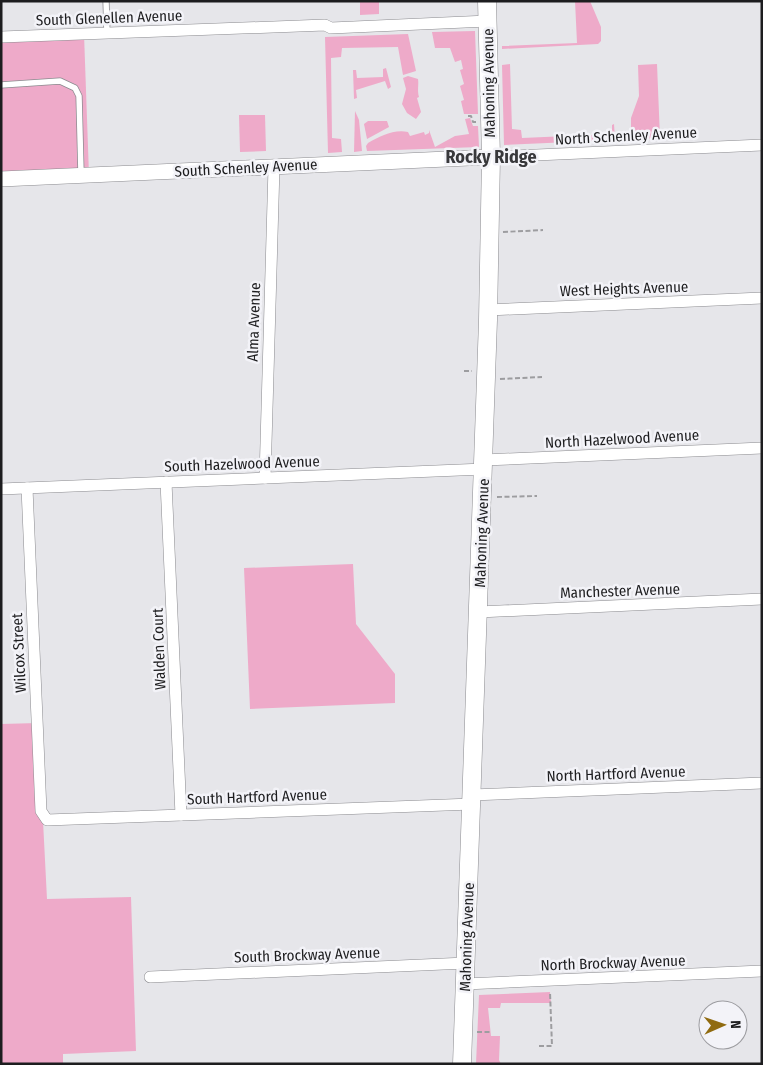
<svg xmlns="http://www.w3.org/2000/svg" width="763" height="1065" font-family="'Fira Sans Condensed',sans-serif">
  <style>
    .green { fill: #eeaac9 }
    .lines { fill: none; stroke-linecap: round; stroke-linejoin: round }
    .lane-casing { stroke: #8b8b8f; stroke-width: 7 }
    .street-casing { stroke: #8b8b8f; stroke-width: 12 }
    .secondary-casing { stroke: #8b8b8f; stroke-width: 16 }
    .primary-casing { stroke: #8b8b8f; stroke-width: 19 }
    .path { stroke: #9d9da0; stroke-width: 2; stroke-dasharray: 5 2.5; stroke-linecap: butt }
    .lane { stroke: #fff; stroke-width: 5.5 }
    .street { stroke: #fff; stroke-width: 11 }
    .secondary { stroke: #fff; stroke-width: 15 }
    .primary { stroke: #fff; stroke-width: 18 }
    .labels { text-anchor: middle; stroke-width: 5; stroke-linejoin: round; paint-order: stroke }
    .street-label { font-size: 15px; fill: #1d1d1f; stroke: #f3f3f8 }
    .quarter-label { font-size: 18px; font-weight: bold; fill: #38383b; stroke: #f3f3f8 }
  </style>
  <rect width="100%" height="100%" fill="#e6e6ea"/>
  <g class="green">
    <polygon points="360,1 379,1 379,14 360,15"/>
    <polygon points="575,1 590,1 601,27 601,41 598,44 502,49 502,46 577,43"/>
    <polygon points="475,31 478,114 464,114 461,101 464,100 460,86 464,84 460,70 463,69 461,60 455,62 450,48 435,48 432,32"/>
    <polygon points="84,34 89,175 1,179 1,37"/>
    <polygon points="408,34 416,71 403,75 398,47 342,48 341,57 331,58 332,138 341,139 342,152 328,153 325,37"/>
    <polygon points="510,64 512,129 521,130 522,138 612,134 612,125 614,124 615,140 504,145 502,65"/>
    <polygon points="657,64 660,138 631,139 631,118 639,96 638,65"/>
    <polygon points="386,68 391,87 388,89 385,81 356,90 357,98 354,99 353,70 356,70 357,78 383,77 383,69"/>
    <path d="M408,76L418,79C419,85 417,90 419,97L417,98L421,112L416,119L407,113L402,104L406,89L403,78Z"/>
    <polygon points="355,111 359,120 362,151 354,152"/>
    <polygon points="239,115 265,115 266,151 240,152"/>
    <path d="M470,118L473,126H478L479,147L367,151L366,146L368,143C380,136 394,129 408,132L410,136L424,132L425,135L429,133V130L435,147L455,136L469,134L465,119Z"/>
    <polygon points="368,121 387,121 389,127 367,139 364,124"/>
    <polygon points="353,564 356,624 395,674 395,703 250,709 244,568"/>
    <polygon points="38,723 47,899 131,897 136,1051 63,1054 63,1064 1,1064 1,724"/>
    <polygon points="550,992 551,1003 501,1003 500,1008 488,1008 491,1036 500,1036 499,1060 501,1064 476,1064 479,995"/>
  </g>
  <g class="lines">
    <g class="lane-casing">
      <g id="lane">
        <polyline points="106,1 107,33"/>
        <polyline points="1,85 60,81 75,88 79,96 81,173"/>
      </g>
    </g>
    <g class="street-casing">
      <g id="street">
        <polyline points="1,37 325,25 331,28 488,21"/>
        <polyline points="491,157 762,145"/>
        <polyline points="488,310 762,298"/>
        <polyline points="484,460 762,448"/>
        <polyline points="265,478 274,167"/>
        <polyline points="166,482 181,815"/>
        <polyline points="27,488 41,811 47,820 472,804"/>
        <polyline points="1,489 484,469"/>
        <polyline points="479,612 762,599"/>
        <polyline points="472,795 762,783"/>
        <polyline points="150,977 466,963"/>
        <polyline points="465,984 762,971"/>
      </g>
    </g>
    <g class="secondary-casing">
      <polyline id="secondary" points="1,179 491,157"/>
    </g>
    <g class="primary-casing">
      <polyline id="primary" points="462,1064 488,320 491,157 487,1"/>
    </g>
    <g class="path">
      <polyline points="468,116 471,116 473,122 476,122"/>
      <polyline points="503,232 543,230"/>
      <polyline points="464,371 472,371"/>
      <polyline points="500,379 542,377"/>
      <polyline points="497,497 537,496"/>
      <polyline points="477,1032 491,1032"/>
      <polyline points="539,1046 552,1046 550,992"/>
    </g>
    <use href="#lane" class="lane"/>
    <use href="#street" class="street"/>
    <use href="#secondary" class="secondary"/>
    <use href="#primary" class="primary"/>
  </g>
  <g class="labels">
    <g class="street-label">
      <text transform="translate(109 18) rotate(-2)" y="5">South Glenellen Avenue</text>
      <text transform="translate(489 83) rotate(-91)" y="5">Mahoning Avenue</text>
      <text transform="translate(626 136) rotate(-3)" y="5">North Schenley Avenue</text>
      <text transform="translate(246 168) rotate(-3)" y="5">South Schenley Avenue</text>
      <text transform="translate(624 289) rotate(-2)" y="5">West Heights Avenue</text>
      <text transform="translate(254 322) rotate(-88)" y="5">Alma Avenue</text>
      <text transform="translate(622 439) rotate(-3)" y="5">North Hazelwood Avenue</text>
      <text transform="translate(242 464) rotate(-2)" y="5">South Hazelwood Avenue</text>
      <text transform="translate(482 533) rotate(-88)" y="5">Mahoning Avenue</text>
      <text transform="translate(620 591) rotate(-2)" y="5">Manchester Avenue</text>
      <text transform="translate(159 649) rotate(-92)" y="5">Walden Court</text>
      <text transform="translate(19 653) rotate(-93)" y="5">Wilcox Street</text>
      <text transform="translate(616 774) rotate(-2)" y="5">North Hartford Avenue</text>
      <text transform="translate(257 797) rotate(-2)" y="5">South Hartford Avenue</text>
      <text transform="translate(467 937) rotate(-88)" y="5">Mahoning Avenue</text>
      <text transform="translate(307 955) rotate(-2)" y="5">South Brockway Avenue</text>
      <text transform="translate(613 963) rotate(-2)" y="5">North Brockway Avenue</text>
    </g>
    <g class="quarter-label">
      <text x="491" y="163">Rocky Ridge</text>
    </g>
  </g>
  <rect width="763" height="1065" fill="none" stroke="#1d1d1f" stroke-width="5"/>
  <g transform="translate(723 1025) rotate(88)"><circle r="24" fill="#f3f3f8" stroke="#9d9da1"/>
  <path d="M0-4L9 19L0 12L-9 19Z" fill="#906b10"/>
  <text y="-8" font-size="14" font-weight="bold" text-anchor="middle" fill="#1d1d1f">N</text>
  </g>
</svg>
